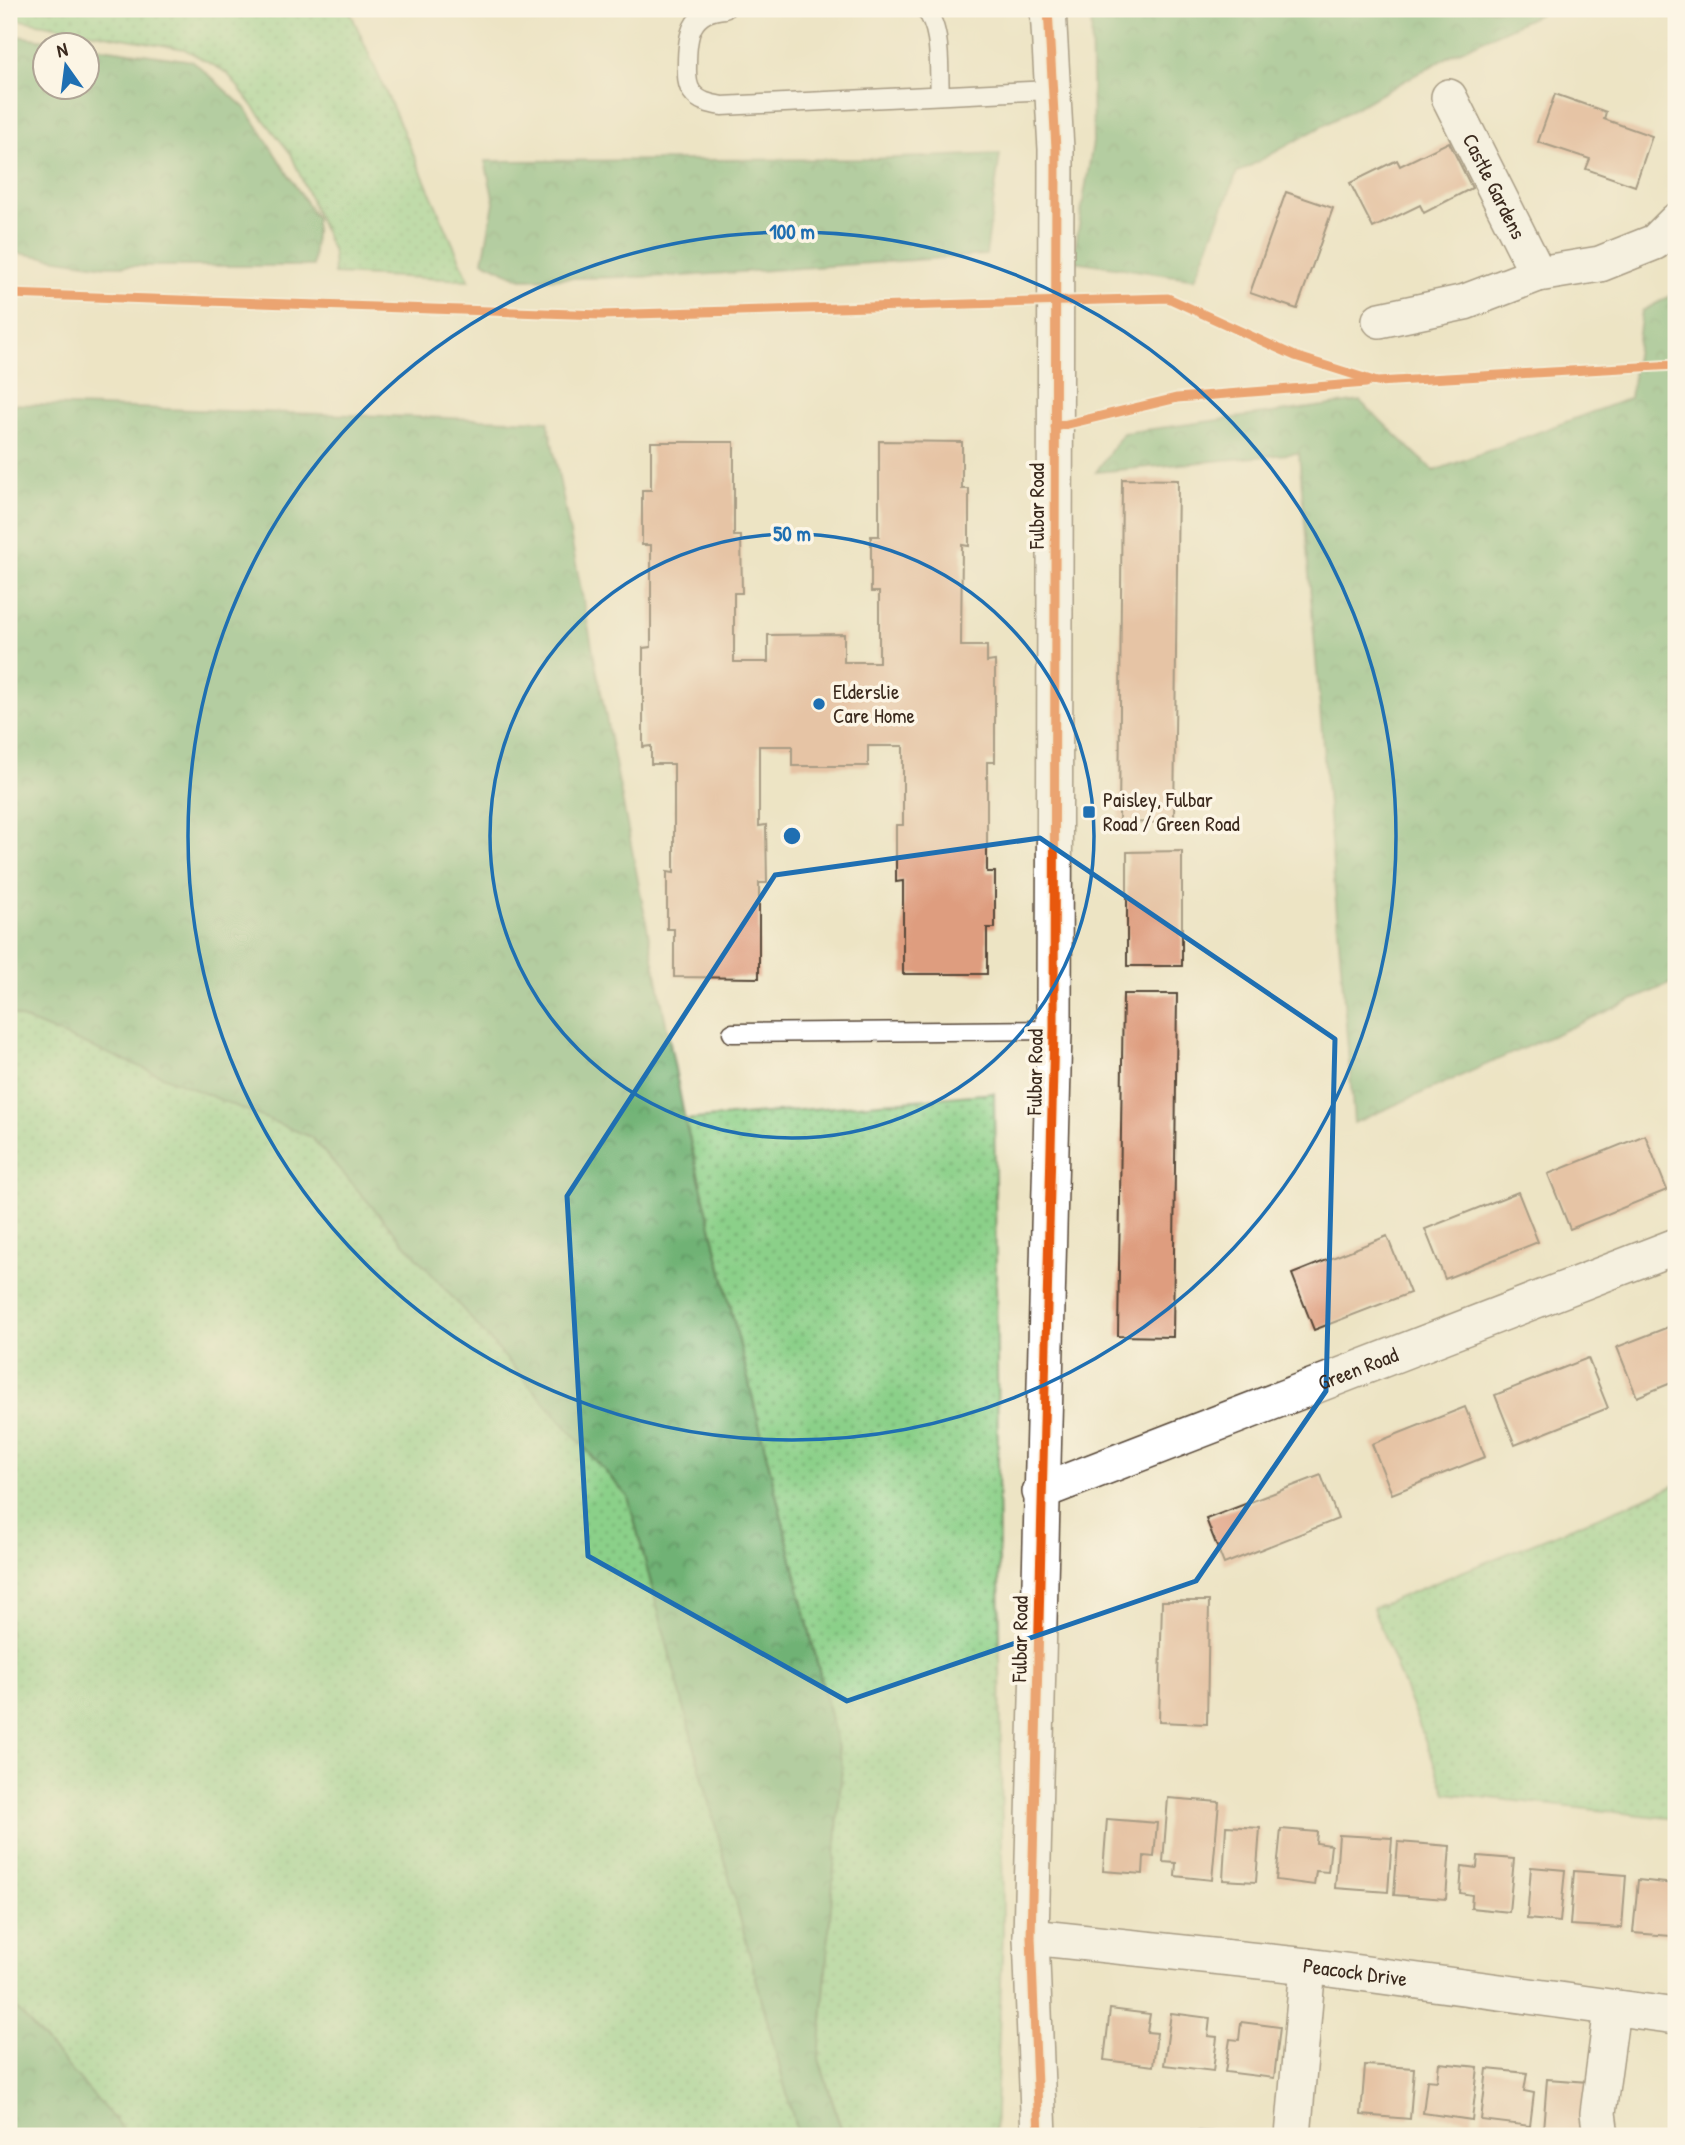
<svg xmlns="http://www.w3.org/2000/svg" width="1685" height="2145" font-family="'Patrick Hand',sans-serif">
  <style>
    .grass { fill: url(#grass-dots); stroke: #637d54; stroke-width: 2 }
    .forest { fill: url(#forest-crowns); stroke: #566e4a; stroke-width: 2 }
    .building { fill: #de9d7f }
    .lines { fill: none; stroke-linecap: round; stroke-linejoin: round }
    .service-casing { stroke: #564637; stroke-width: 21 }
    .minor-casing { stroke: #564637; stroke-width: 38 }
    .service { stroke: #fff; stroke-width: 18 }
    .minor { stroke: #fff; stroke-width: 35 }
    .cycleway-casing { stroke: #fcf5e5; stroke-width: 13 }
    .cycleway { stroke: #e8590c; stroke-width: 9 }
    .marked { fill: none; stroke: #1f6fb2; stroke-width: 5; stroke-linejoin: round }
    .ring { fill: none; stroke: #1f6fb2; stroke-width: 3.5 }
    .poi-dot { fill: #1f6fb2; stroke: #fcf5e5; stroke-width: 2.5 }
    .labels { text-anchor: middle; stroke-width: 7; stroke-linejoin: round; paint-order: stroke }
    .street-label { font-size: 21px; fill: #3b2a1e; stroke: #fcf5e5 }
    .poi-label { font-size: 21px; fill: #3b2a1e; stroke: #fcf5e5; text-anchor: start }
    .centre { fill: #1f6fb2; stroke: #fcf5e5; stroke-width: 3.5 }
    .ring-label { font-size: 21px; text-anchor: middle; font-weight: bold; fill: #1f6fb2; stroke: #fcf5e5; stroke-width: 7; stroke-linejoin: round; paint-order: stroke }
  </style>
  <defs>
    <pattern id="grass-dots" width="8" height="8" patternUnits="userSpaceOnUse" patternTransform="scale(1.75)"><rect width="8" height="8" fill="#8bd089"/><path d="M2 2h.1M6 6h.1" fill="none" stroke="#73a96f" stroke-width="1.8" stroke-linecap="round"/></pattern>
    <pattern id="forest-crowns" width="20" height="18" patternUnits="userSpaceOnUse" patternTransform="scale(1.75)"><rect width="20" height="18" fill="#70b275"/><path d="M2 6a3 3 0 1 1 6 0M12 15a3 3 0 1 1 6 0" fill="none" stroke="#5d915f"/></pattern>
  </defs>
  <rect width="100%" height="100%" fill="#fcf5e5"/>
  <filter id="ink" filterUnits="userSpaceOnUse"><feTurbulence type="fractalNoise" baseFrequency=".0143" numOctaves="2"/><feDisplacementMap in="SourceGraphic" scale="14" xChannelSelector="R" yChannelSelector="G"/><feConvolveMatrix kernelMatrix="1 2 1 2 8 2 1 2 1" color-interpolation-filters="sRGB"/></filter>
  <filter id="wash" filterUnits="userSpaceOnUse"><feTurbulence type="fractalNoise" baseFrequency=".00686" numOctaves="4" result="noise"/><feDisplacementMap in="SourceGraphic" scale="28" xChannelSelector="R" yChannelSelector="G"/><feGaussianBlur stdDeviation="1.57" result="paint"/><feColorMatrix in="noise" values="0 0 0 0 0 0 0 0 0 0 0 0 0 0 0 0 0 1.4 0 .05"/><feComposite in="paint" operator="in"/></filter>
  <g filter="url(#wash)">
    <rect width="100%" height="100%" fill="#ede4c4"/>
    <g class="grass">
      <polygon points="9,9 349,9 469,280 334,274 333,252 291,154 227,73 184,49 9,18"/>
      <polygon points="374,423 813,2136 9,2136 9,429"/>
      <polygon points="994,1093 1003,1932 995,2136 844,2136 819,2059 842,1765 685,1120"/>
      <polygon points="1676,1485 1676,1819 1446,1793 1373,1608"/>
    </g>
    <g class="forest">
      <polygon points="1091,9 1550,9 1455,53 1237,173 1195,279 1073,261 1093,142"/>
      <polygon points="9,35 85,45 46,46 46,88 88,88 88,46 193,61 247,110 316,218 313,266 106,266 9,252"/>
      <polygon points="1000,154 986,255 684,276 521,279 483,261 494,202 485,161 868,159"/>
      <polygon points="1676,293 1676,981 1354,1123 1299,453 1096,472 1123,433 1360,401 1434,471 1630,398 1642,311"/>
      <polygon points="9,404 548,421 685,1120 842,1765 819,2059 843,2136 798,2136 628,1497 311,1137 9,1013"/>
      <polygon points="9,2000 129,2136 9,2136"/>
    </g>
    <g id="blocks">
      <g class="building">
        <polygon points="1555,94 1606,112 1604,119 1652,136 1635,186 1586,169 1590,159 1538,142"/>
        <polygon points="1449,142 1472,188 1424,213 1420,205 1373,228 1350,183 1397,160 1400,166"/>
        <polygon points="1286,192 1333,208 1297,309 1250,293"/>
        <polygon points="879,441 962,442 962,489 969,489 969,546 962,545 961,646 987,646 987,662 995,661 995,762 987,762 987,872 995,872 995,928 987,928 987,974 903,974 903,881 896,882 896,825 903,825 903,746 868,746 868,766 792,766 792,746 759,746 759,826 766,825 767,883 759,883 759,978 674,977 674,929 667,929 667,872 674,873 674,764 651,764 651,746 643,747 643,648 651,647 651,545 642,545 642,490 651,490 651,442 734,442 734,536 741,536 742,593 734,593 734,662 768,662 768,635 844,634 844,662 879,662 879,592 871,592 871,536 879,536"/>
        <polygon points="1122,479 1178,480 1174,823 1119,822"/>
        <polygon points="1182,851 1182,966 1127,966 1127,852"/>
        <polygon points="1123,994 1177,994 1173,1337 1118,1336"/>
        <polygon points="1645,1135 1667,1190 1570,1229 1548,1174"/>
        <polygon points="1518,1192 1538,1242 1445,1279 1425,1229"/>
        <polygon points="1387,1236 1410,1293 1314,1330 1292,1274"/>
        <polygon points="1676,1324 1676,1381 1637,1397 1617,1347"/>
        <polygon points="1588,1358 1608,1408 1515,1445 1495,1395"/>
        <polygon points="1465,1407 1485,1457 1392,1494 1372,1444"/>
        <polygon points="1321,1475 1338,1519 1224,1564 1206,1519"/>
        <polygon points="1162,1601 1209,1601 1207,1724 1159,1722"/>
        <polygon points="1168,1798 1219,1802 1212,1880 1175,1876 1176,1863 1163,1862"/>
        <polygon points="1107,1819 1157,1823 1154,1857 1144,1856 1143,1874 1103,1871"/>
        <polygon points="1226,1826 1260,1828 1256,1882 1223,1880"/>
        <polygon points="1281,1829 1317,1832 1316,1843 1331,1845 1328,1872 1316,1871 1314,1885 1276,1880"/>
        <polygon points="1339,1835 1392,1838 1388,1892 1335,1888"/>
        <polygon points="1398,1842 1450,1846 1446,1899 1394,1895"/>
        <polygon points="1478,1856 1514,1859 1509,1912 1471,1908 1472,1895 1460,1893 1462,1866 1477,1868"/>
        <polygon points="1531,1867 1565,1870 1560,1922 1527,1919"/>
        <polygon points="1574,1871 1626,1875 1622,1928 1570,1925"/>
        <polygon points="1638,1880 1674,1884 1676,1923 1672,1923 1671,1936 1633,1933"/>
        <polygon points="1110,2009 1150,2014 1147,2032 1157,2033 1153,2066 1104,2060"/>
        <polygon points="1171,2013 1210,2018 1208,2036 1217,2037 1213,2071 1164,2065"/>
        <polygon points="1241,2022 1280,2027 1274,2078 1225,2072 1230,2039 1239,2040"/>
        <polygon points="1439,2063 1478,2067 1472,2120 1423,2113 1427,2080 1437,2081"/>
        <polygon points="1365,2065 1414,2068 1410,2119 1361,2115"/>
        <polygon points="1487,2069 1527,2073 1524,2091 1534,2093 1530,2126 1481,2120"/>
        <polygon points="1547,2079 1588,2082 1583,2134 1543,2130"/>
        <polygon points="1185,2130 1236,2133 1236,2136 1184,2136"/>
      </g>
    </g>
  </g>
  <g filter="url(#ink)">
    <use href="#blocks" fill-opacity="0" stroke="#564637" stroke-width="2"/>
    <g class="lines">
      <g class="service-casing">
        <g id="service">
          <path d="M725,9C690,11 687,36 687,65C687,74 686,84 692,92C699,102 711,104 722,106L1051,90"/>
          <path d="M924,9C943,27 938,70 940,95"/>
          <polyline points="732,1033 1054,1030"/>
        </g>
      </g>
      <g class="minor-casing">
        <g id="minor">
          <path id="s1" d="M1449,97L1538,274"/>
          <polyline points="1380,320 1465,302 1538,274 1600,264 1655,242 1676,221"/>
          <path id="s2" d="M1040,1492L1676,1246"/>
          <path id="s3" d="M1031,1937L1308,1966L1676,2016"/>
          <polyline points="1039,2136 1031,1937 1054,1030 1056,149 1048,9"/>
          <polyline points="1293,2136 1308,1966"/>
          <polyline points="1601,2136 1598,2113 1612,2009"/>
        </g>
      </g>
      <use href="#service" class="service"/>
      <use href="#minor" class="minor"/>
      <g class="cycleway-casing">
        <g id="cycleway">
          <polyline points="9,294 601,315 1168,298 1295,356 1377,382 1676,365"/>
          <polyline points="1055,427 1177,398 1366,383"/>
          <polyline points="1039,2136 1031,1937 1054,1030 1056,149 1048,9"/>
        </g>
      </g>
      <use href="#cycleway" class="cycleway"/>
    </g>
  </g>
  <path d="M0 0H1685V2145H0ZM1040,838L1335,1039L1326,1391L1196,1581L847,1701L588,1556L567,1196L775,875Z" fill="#ede4c4" fill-opacity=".55" fill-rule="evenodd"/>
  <path class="marked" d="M1040,838L1335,1039L1326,1391L1196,1581L847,1701L588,1556L567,1196L775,875Z"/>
  <g class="ring">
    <circle cx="792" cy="836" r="302"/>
    <circle cx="792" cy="836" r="604"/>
  </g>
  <g class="poi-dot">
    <circle cx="819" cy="704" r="7"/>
    <rect x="1082" y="805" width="14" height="14" rx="3.5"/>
  </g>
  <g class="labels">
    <g class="street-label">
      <text dy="7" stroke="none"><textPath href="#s1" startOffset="100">Castle Gardens</textPath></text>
      <text transform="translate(1037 506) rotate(-90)" y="7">Fulbar Road</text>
      <text transform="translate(1035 1072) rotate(-89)" y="7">Fulbar Road</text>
      <text dy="7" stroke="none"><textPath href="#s2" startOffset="341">Green Road</textPath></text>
      <text transform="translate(1020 1639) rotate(-89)" y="7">Fulbar Road</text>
      <text dy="7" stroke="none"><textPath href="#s3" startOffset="326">Peacock Drive</textPath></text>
    </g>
    <g class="poi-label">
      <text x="833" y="699">Elderslie<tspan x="833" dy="24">Care Home</tspan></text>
      <text x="1103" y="807">Paisley, Fulbar<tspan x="1103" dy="24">Road / Green Road</tspan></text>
    </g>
  </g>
  <circle cx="792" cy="836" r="10" class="centre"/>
  <g class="ring-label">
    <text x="792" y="239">100 m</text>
    <text x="792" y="541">50 m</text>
  </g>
  <rect width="1685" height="2145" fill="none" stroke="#fcf5e5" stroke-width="35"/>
  <g transform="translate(66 66) rotate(346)"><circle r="33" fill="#fcf5e5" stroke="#afa495" stroke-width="2"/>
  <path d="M0-5L12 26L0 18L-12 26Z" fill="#1f6fb2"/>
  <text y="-10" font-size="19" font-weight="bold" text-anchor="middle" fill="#3b2a1e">N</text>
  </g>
</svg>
